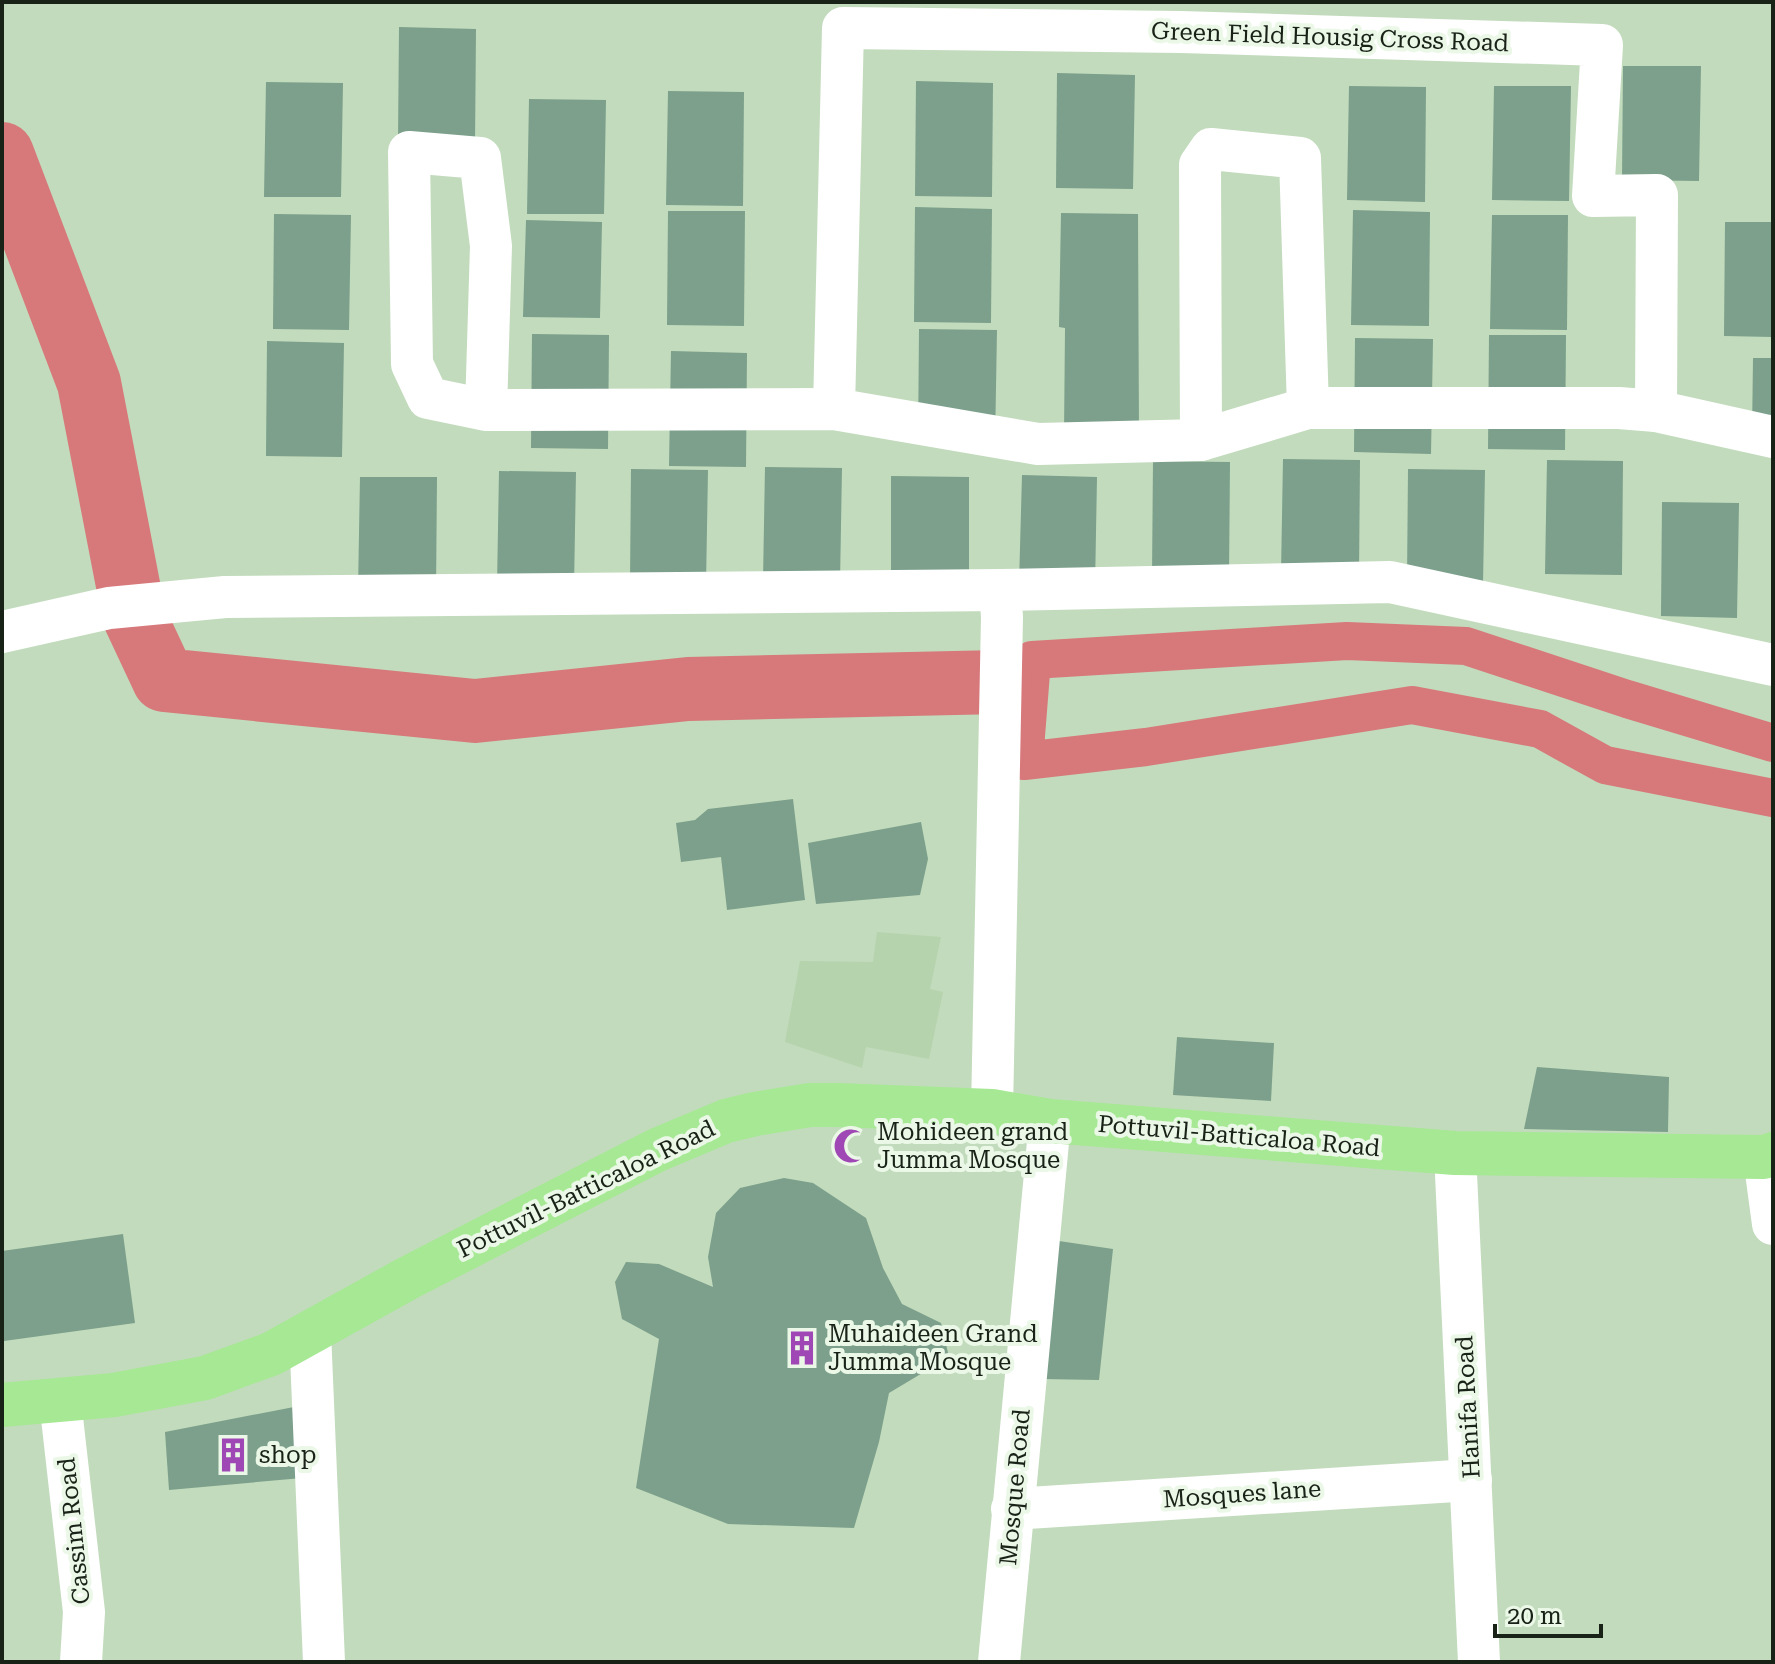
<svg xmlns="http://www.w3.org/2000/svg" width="1775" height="1664" font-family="'Roboto Serif',serif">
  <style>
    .built { fill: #b5d3ad }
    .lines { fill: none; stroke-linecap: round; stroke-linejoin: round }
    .canal { stroke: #d7787a; stroke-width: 38 }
    .river { stroke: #d7787a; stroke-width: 64 }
    .building { fill: #7ca08b }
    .minor { stroke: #fff; stroke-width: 42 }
    .trunk { stroke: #a6e894; stroke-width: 44 }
    .labels { text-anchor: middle; stroke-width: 8; stroke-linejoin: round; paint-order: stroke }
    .street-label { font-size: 24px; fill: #192217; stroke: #ebf8e8 }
    .poi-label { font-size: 24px; fill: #192217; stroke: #ebf8e8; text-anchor: start }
  </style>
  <rect width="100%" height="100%" fill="#c2dbbc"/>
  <polygon class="built" points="877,932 941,937 930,989 943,992 929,1059 866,1047 862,1068 785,1042 800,961 873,962"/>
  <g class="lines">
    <polyline class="canal" points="1773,743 1627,699 1466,646 1347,641 1032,660 1024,761 1146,747 1412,705 1540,729 1605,765 1773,798"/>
    <polyline class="river" points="2,154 89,383 134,616 164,680 475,711 688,689 1000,682"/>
  </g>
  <g class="building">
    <polygon points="399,27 476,29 475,143 398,142"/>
    <polygon points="1623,66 1701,66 1699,181 1622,180"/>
    <polygon points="1057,73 1135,75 1133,189 1056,188"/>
    <polygon points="916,81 993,83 992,197 915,196"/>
    <polygon points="266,82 343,83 341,197 264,197"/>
    <polygon points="1349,86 1426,87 1425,202 1347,200"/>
    <polygon points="1494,86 1571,86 1569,201 1492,200"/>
    <polygon points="668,91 744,92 743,206 666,205"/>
    <polygon points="529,99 606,100 604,214 527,214"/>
    <polygon points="915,207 992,209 991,323 914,322"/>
    <polygon points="1353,210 1430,212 1429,326 1351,325"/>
    <polygon points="668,211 745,211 744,326 667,325"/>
    <polygon points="1061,213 1138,214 1139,435 1064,435 1065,328 1059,327"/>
    <polygon points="274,214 351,215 349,330 273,329"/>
    <polygon points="1492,215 1568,215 1567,330 1490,329"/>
    <polygon points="526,220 602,222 600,318 523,317"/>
    <polygon points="1725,222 1773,222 1773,337 1724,336"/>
    <polygon points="919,329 997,330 995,444 918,444"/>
    <polygon points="532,334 609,335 608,449 531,448"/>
    <polygon points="1489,335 1566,335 1565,450 1488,449"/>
    <polygon points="1355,338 1433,339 1431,454 1354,452"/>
    <polygon points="267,341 344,343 342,457 266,456"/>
    <polygon points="671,351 747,353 746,467 669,466"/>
    <polygon points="1753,358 1773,358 1773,435 1752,435"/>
    <polygon points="1283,459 1360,460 1359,575 1281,573"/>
    <polygon points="1547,460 1623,461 1622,575 1545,574"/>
    <polygon points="1153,461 1230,462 1229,577 1152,576"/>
    <polygon points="765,467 842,468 840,582 763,581"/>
    <polygon points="631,469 708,470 706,585 630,584"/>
    <polygon points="1408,469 1485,470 1483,585 1407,584"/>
    <polygon points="499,471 576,472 574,587 497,586"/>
    <polygon points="1022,475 1097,477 1095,587 1019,585"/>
    <polygon points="891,476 969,477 969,584 891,584"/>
    <polygon points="360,477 437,477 436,592 358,591"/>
    <polygon points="1662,502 1739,503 1737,618 1661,616"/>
    <polygon points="793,799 805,900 727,910 721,857 681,862 676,823 695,820 708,809"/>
    <polygon points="921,822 928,859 920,895 816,904 808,843"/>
    <polygon points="1177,1037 1274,1043 1271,1101 1173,1095"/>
    <polygon points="1537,1067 1669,1077 1668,1132 1524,1129"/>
    <polygon points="784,1178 813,1183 866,1218 883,1268 902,1304 941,1323 949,1357 889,1393 879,1442 854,1528 728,1524 636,1488 659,1339 622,1319 615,1282 626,1262 659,1264 713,1287 708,1257 716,1213 740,1188"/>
    <polygon points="123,1234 135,1323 4,1341 2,1251"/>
    <polygon points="1059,1241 1113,1249 1099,1380 1042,1379"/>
    <polygon points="294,1407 302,1478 169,1490 165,1432"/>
  </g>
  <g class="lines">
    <g class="minor">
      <polyline points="834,409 843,28 1181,32 1602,45 1593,196 1657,195 1656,411"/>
      <polyline points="486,410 491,246 480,158 409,152 412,364 428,398 486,410 834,409 1038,444 1201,440 1308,408 1619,408 1656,411 1773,437"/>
      <polyline points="1201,440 1200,165 1211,149 1300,158 1308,408"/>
      <polyline points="2,632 109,608 225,597 1000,590"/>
      <polyline points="992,1111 1002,617 1000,590 1390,582 1773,665"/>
      <polyline points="1455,1153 1479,1662"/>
      <polyline points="1764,1157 1773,1224"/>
      <polyline points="310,1332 324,1662"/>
      <polyline points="60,1400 84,1612 81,1662"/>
      <polyline points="1012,1509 1471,1480"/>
      <polyline points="999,1662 1050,1121"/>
    </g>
    <polyline class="trunk" points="2,1405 114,1395 205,1378 271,1354 408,1278 657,1150 726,1121 755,1114 810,1105 837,1105 992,1111 1050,1121 1455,1153 1764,1157 1773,1154"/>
  </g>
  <defs>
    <g id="mosque-bare" transform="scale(2.76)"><path d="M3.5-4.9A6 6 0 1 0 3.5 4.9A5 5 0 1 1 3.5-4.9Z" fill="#9f47b4" stroke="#ebf8e8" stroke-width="2.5" paint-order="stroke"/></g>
    <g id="building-bare" transform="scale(2.76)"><path d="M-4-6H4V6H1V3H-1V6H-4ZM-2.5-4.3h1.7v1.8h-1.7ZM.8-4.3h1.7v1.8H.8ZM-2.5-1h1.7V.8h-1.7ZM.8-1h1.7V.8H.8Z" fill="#9f47b4" stroke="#ebf8e8" stroke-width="2.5" paint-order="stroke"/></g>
  </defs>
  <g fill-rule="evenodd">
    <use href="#mosque-bare" x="851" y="1146"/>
    <use href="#building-bare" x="802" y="1348"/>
    <use href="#building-bare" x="233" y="1455"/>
  </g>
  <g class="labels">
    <g class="street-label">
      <text transform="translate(1330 37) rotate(2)" y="8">Green Field Housig Cross Road</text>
      <text transform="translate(1239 1136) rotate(5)" y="8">Pottuvil-Batticaloa Road</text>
      <text transform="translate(586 1189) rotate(-26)" y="8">Pottuvil-Batticaloa Road</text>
      <text transform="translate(1468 1407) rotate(-93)" y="8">Hanifa Road</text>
      <text transform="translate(1015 1487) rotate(-85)" y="8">Mosque Road</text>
      <text transform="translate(1242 1494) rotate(-4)" y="8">Mosques lane</text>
      <text transform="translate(74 1531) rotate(-96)" y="8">Cassim Road</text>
    </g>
    <g class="poi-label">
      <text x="877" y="1140">Mohideen grand<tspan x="877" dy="28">Jumma Mosque</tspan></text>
      <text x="828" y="1342">Muhaideen Grand<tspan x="828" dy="28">Jumma Mosque</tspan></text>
      <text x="259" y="1463">shop</text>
    </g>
  </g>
  <rect width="1775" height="1664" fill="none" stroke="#192217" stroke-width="8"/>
  <path d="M1495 1624v12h106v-12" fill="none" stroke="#192217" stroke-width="4"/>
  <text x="1507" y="1624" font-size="24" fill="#192217" stroke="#ebf8e8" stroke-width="6" paint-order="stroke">20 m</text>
</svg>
